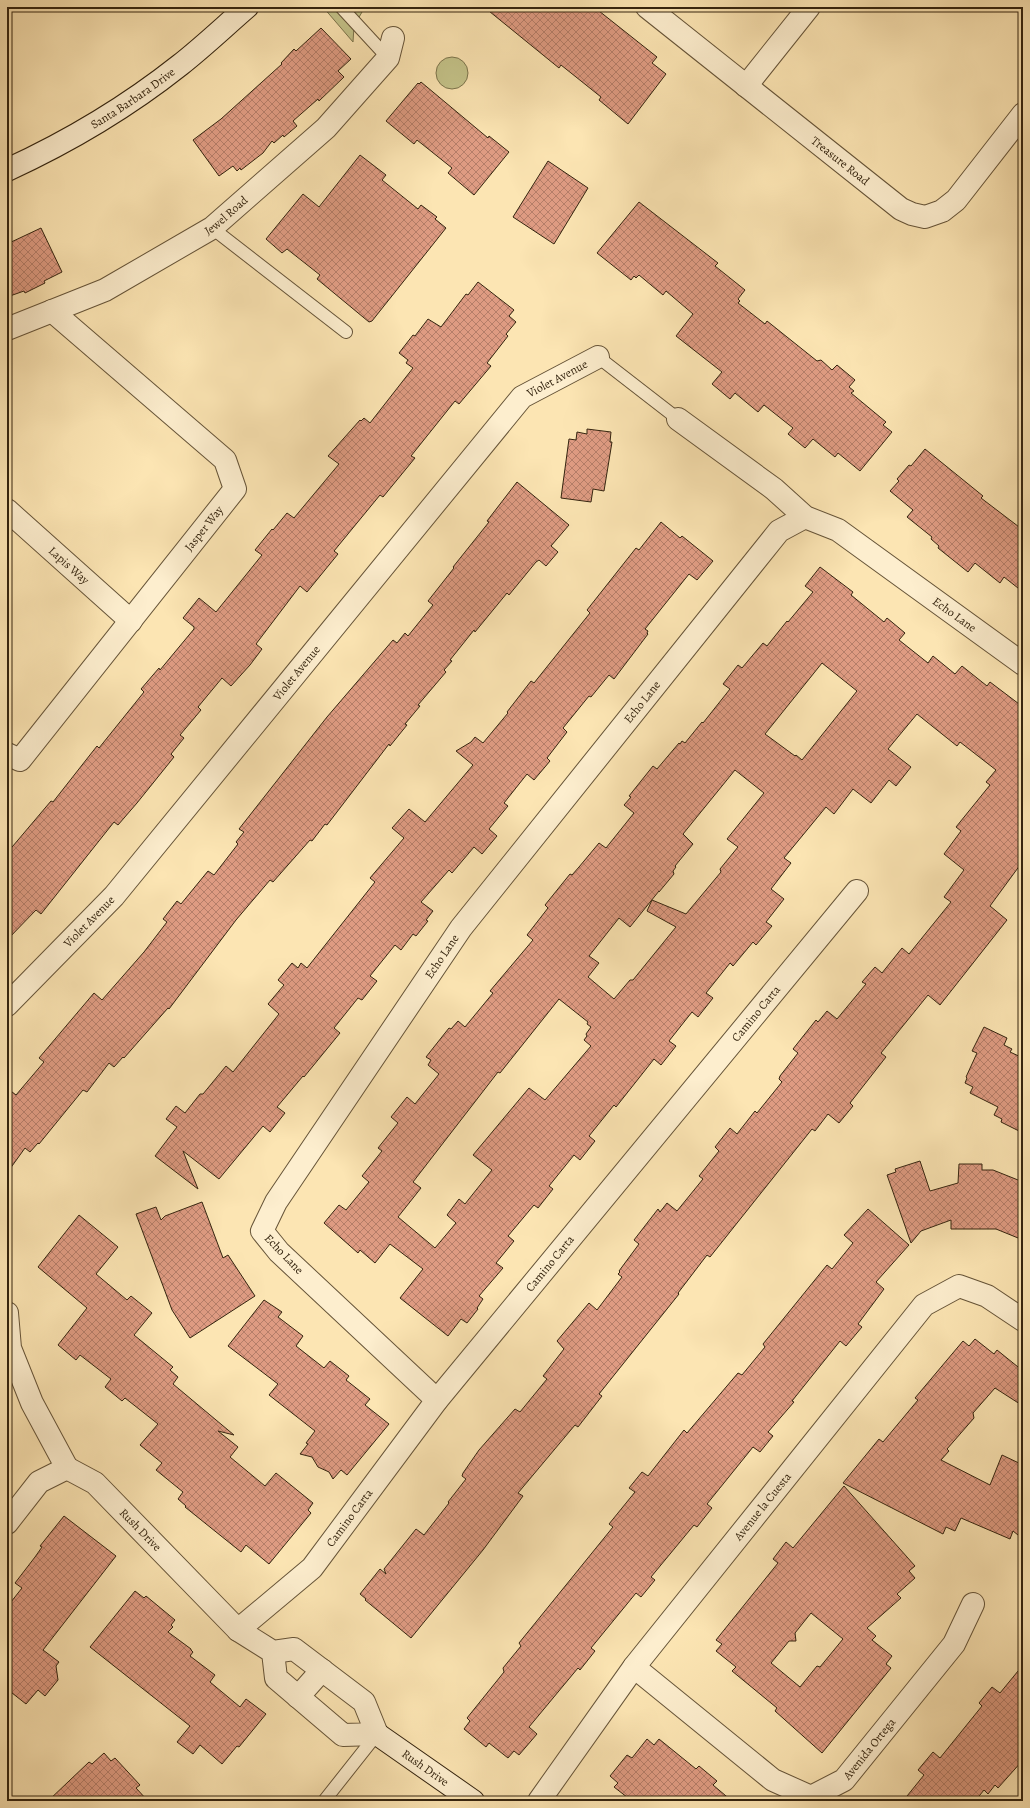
<svg xmlns="http://www.w3.org/2000/svg" width="1030" height="1808" font-family="Alegreya,serif">
  <style>
    .green { fill: #c4c389; stroke: #7c744c }
    .building { fill: url(#building-cross-hatch); stroke: #34240f; fill-rule: evenodd }
    .lines { fill: none; stroke-linecap: round; stroke-linejoin: round }
    .lane-casing { stroke: #665438; stroke-width: 14 }
    .street-casing { stroke: #665438; stroke-width: 24 }
    .secondary-casing { stroke: #34240f; stroke-width: 24 }
    .lane { stroke: #fdeece; stroke-width: 12 }
    .street { stroke: #fdeece; stroke-width: 22 }
    .secondary { stroke: #fdeece; stroke-width: 22 }
    .labels { text-anchor: middle; stroke-width: 3.5; stroke-linejoin: round; paint-order: stroke }
    .street-label { font-size: 12px; fill: #34240f; stroke: #fdeece }
  </style>
  <defs>
    <pattern id="building-cross-hatch" width="8" height="8" patternUnits="userSpaceOnUse"><rect width="8" height="8" fill="#de9b82"/><path d="M0 0l8 8M0 8l8-8" fill="none" stroke="#b57e69"/></pattern>
  </defs>
  <rect width="100%" height="100%" fill="#fce5b3"/>
  <filter id="stains"><feTurbulence type="fractalNoise" baseFrequency=".005" numOctaves="4"/><feColorMatrix values="0 0 0 0 .2 0 0 0 0 .09 0 0 0 0 .02 0 0 0 .5 -.17"/></filter>
  <radialGradient id="worn" r=".72"><stop offset=".6" stop-color="#630" stop-opacity="0"/><stop offset="1" stop-color="#630" stop-opacity=".3"/></radialGradient>
  <g class="green">
    <polygon points="323,7 356,7 362,12 354,26 353,42"/>
    <circle cx="452" cy="73" r="16"/>
  </g>
  <g class="building">
    <polygon points="484,7 594,7 657,57 652,63 666,74 628,124 599,100 601,97 561,65 559,68"/>
    <polygon points="321,28 351,59 338,71 344,77 319,101 318,99 293,121 297,126 284,137 283,135 274,143 272,141 263,153 241,170 240,168 237,171 233,166 219,176 193,140 221,119 282,64 281,63 294,49 296,51"/>
    <polygon points="421,82 488,138 489,136 509,152 474,195 448,173 452,168 417,140 414,144 386,121 418,83 419,84"/>
    <polygon points="360,155 386,175 382,180 418,209 421,205 437,217 435,219 446,228 372,321 369,322 317,279 320,275 287,249 282,253 266,239 303,194 319,207"/>
    <polygon points="548,161 588,188 554,244 513,217"/>
    <polygon points="639,202 718,263 715,266 745,290 738,299 740,301 738,303 765,324 767,321 817,361 821,360 832,370 837,365 855,380 849,387 854,391 851,393 886,422 883,425 892,432 860,471 838,453 835,457 813,439 805,448 788,434 793,428 764,405 758,412 735,393 730,399 712,384 722,372 676,336 693,314 666,291 663,295 639,275 636,278 634,276 631,280 597,253"/>
    <polygon points="41,228 62,272 44,281 45,283 25,293 24,291 7,297 7,244"/>
    <polygon points="478,282 514,310 509,316 516,322 506,334 508,336 487,363 491,366 459,404 455,401 411,456 415,458 383,497 380,495 334,551 338,554 307,592 300,586 256,644 262,649 250,665 231,686 222,678 198,707 201,710 180,735 184,738 171,754 174,757 137,803 118,825 114,822 41,914 36,910 7,940 7,853 51,801 53,802 97,746 99,748 144,692 141,689 159,668 160,670 194,629 194,627 183,618 199,598 216,612 262,555 255,550 272,529 273,530 287,513 294,518 339,464 328,456 360,420 361,421 364,418 370,423 413,368 406,363 408,360 399,353 413,335 415,336 428,319 441,327 466,294 468,295"/>
    <polygon points="587,429 611,432 610,442 612,442 604,491 593,489 591,502 561,498 569,439 576,440 577,432 587,434"/>
    <polygon points="925,449 983,496 981,498 1023,530 1023,592 1004,577 1000,583 975,563 968,572 938,548 939,546 931,539 932,537 907,517 913,510 890,491 899,481 897,479 909,465 911,466"/>
    <polygon points="517,482 569,525 551,546 558,552 546,566 539,560 536,562 509,595 507,593 475,632 474,630 450,660 452,661 444,670 446,672 418,705 420,706 405,724 407,725 390,746 389,744 327,825 325,824 312,841 310,840 273,882 270,880 236,920 169,1009 168,1008 124,1058 123,1057 114,1067 109,1063 87,1092 83,1090 39,1144 38,1143 30,1152 25,1148 7,1173 7,1088 16,1095 44,1062 39,1058 94,993 102,1000 144,952 167,922 163,919 177,901 181,904 208,871 214,875 238,844 236,842 244,832 239,829 327,717 393,640 397,643 405,633 408,636 433,605 428,601 454,568 453,567 489,522 487,521"/>
    <polygon points="661,522 680,538 682,536 713,561 697,580 689,574 645,629 648,631 647,633 648,634 614,679 609,675 591,697 589,696 563,728 567,732 547,758 550,761 534,780 527,774 504,803 508,806 489,829 497,836 482,854 474,847 452,873 449,870 421,902 433,911 426,920 428,921 416,936 413,934 401,950 395,945 370,976 377,981 362,1000 358,998 334,1028 340,1033 304,1077 303,1076 277,1107 285,1113 270,1132 263,1126 219,1179 183,1151 198,1189 155,1156 177,1127 166,1119 176,1106 185,1113 200,1094 203,1094 226,1066 233,1072 279,1014 268,1004 284,985 278,980 292,963 298,968 301,963 307,968 375,882 370,878 404,838 392,828 409,809 425,822 473,765 456,751 471,742 475,737 483,743 508,713 507,712 531,681 534,683 590,613 587,610 636,548 639,550"/>
    <path d="M820,567L853,592L851,595L884,622L887,618L905,633L899,640L928,663L933,656L955,674L962,666L987,686L990,682L1023,707V861L990,906L1007,920L940,1005L928,995L881,1053L886,1057L850,1103L853,1106L839,1123L828,1114L815,1131L812,1129L710,1257L707,1255L678,1293L679,1294L599,1394L602,1396L578,1427L575,1425L518,1493L523,1496L483,1550L411,1638L365,1600L366,1599L360,1594L380,1569L386,1574L384,1569L416,1529L424,1535L449,1503L448,1502L466,1479L462,1476L463,1473L479,1450L515,1409L520,1412L547,1379L543,1376L564,1349L557,1341L589,1303L597,1310L622,1277L618,1274L620,1272L619,1271L639,1244L634,1240L658,1209L660,1212L667,1203L677,1211L703,1179L699,1176L719,1151L715,1147L730,1128L737,1134L755,1111L757,1113L782,1082L779,1079L780,1076L798,1053L793,1049L816,1020L818,1022L827,1011L837,1019L866,984L862,982L875,967L882,973L902,948L909,954L951,902L944,897L964,870L944,854L961,831L956,827L990,785L986,782L996,770L960,742L957,746L917,714L888,749L911,767L896,786L889,780L871,803L853,789L834,814L826,807L784,858L791,863L771,889L784,899L766,922L772,926L756,945L753,942L733,966L730,963L706,993L713,998L698,1017L692,1012L669,1041L676,1046L661,1065L654,1059L616,1107L614,1105L589,1136L595,1141L580,1160L574,1155L549,1186L553,1189L538,1208L534,1205L508,1236L514,1241L496,1263L503,1268L479,1296L483,1299L477,1308L478,1309L467,1323L461,1319L448,1336L400,1298L423,1269L390,1244L375,1263L360,1250L358,1253L324,1223L339,1205L346,1210L369,1182L362,1176L382,1151L378,1148L398,1123L391,1117L407,1097L415,1104L439,1074L428,1065L431,1060L426,1057L449,1028L451,1029L458,1021L465,1027L493,993L490,991L533,940L527,935L548,908L545,905L570,874L572,875L579,867L599,843L606,848L634,813L624,805L631,797L629,796L653,766L657,769L679,743L680,744L682,741L685,743L702,722L703,723L730,689L723,684L738,665L742,668L763,643L767,646L787,621L788,622L813,592L805,586ZM822,663L857,691L802,760L796,755L795,756L765,734ZM735,770L764,793L727,839L738,847L720,869L721,872L686,914L652,900L647,911L676,927L633,980H630L614,999L588,977L599,963L589,956L619,918L630,927L659,891V892L674,874L673,871L676,867L675,866L693,844L683,834ZM559,999L588,1022L587,1024L591,1027L586,1034L587,1036L584,1040L591,1046L545,1100L529,1088L473,1155L492,1170L465,1204L459,1199L447,1215L456,1223L435,1248L398,1217L421,1188L413,1182L498,1072L500,1073Z"/>
    <polygon points="984,1027 1007,1038 1004,1045 1012,1049 1010,1052 1023,1058 1023,1133 1001,1122 1002,1119 994,1115 998,1107 970,1093 973,1087 965,1083 967,1078 966,1077 977,1053 972,1051"/>
    <polygon points="920,1161 930,1191 958,1183 959,1164 982,1164 982,1170 993,1170 1023,1182 1023,1240 996,1229 951,1229 951,1220 921,1231 911,1243 887,1175 896,1172 895,1169"/>
    <polygon points="202,1202 223,1258 228,1255 255,1296 190,1338 172,1310 136,1214 156,1207 161,1220 165,1216"/>
    <polygon points="868,1209 909,1245 876,1282 884,1289 858,1324 862,1327 846,1346 840,1341 792,1401 794,1402 768,1432 773,1436 760,1452 753,1447 707,1504 712,1508 697,1527 694,1525 651,1577 655,1580 641,1597 636,1593 591,1648 595,1651 580,1670 578,1668 529,1727 537,1734 519,1755 514,1751 508,1758 489,1743 486,1747 464,1729 470,1721 467,1718 504,1672 503,1668 521,1646 519,1643 613,1527 609,1524 635,1492 629,1488 642,1472 648,1476 684,1430 687,1433 738,1373 742,1375 765,1347 763,1344 827,1265 832,1269 853,1243 844,1235"/>
    <polygon points="79,1215 118,1247 96,1274 127,1300 131,1296 152,1313 134,1335 173,1367 170,1370 178,1377 173,1384 234,1435 218,1431 238,1447 230,1457 265,1486 276,1473 313,1503 308,1510 311,1513 269,1564 246,1545 241,1552 185,1507 186,1506 178,1499 183,1492 156,1470 162,1463 140,1445 158,1424 125,1398 122,1401 105,1387 111,1379 80,1355 76,1360 58,1345 87,1308 38,1267"/>
    <polygon points="264,1300 282,1312 278,1317 303,1336 296,1346 324,1368 330,1361 349,1376 346,1380 370,1399 365,1405 389,1424 347,1475 341,1470 333,1479 329,1472 318,1467 312,1457 300,1454 308,1444 306,1443 315,1431 269,1395 278,1384 228,1346"/>
    <polygon points="975,1339 994,1354 997,1350 1023,1371 1023,1406 995,1388 973,1413 974,1418 947,1449 949,1451 941,1460 990,1485 1002,1455 1023,1465 1023,1539 1013,1531 1010,1539 961,1518 955,1531 946,1527 943,1534 843,1483 879,1439 883,1442 918,1400 915,1398 963,1341 969,1346"/>
    <path d="M844,1486L915,1566L909,1571L915,1578L897,1594L901,1598L867,1628L876,1636L872,1640L892,1656L886,1664L891,1668L822,1753L775,1711L777,1708L732,1671L736,1667L716,1651L722,1644L716,1640L778,1563L773,1559L786,1542L793,1548ZM811,1613L843,1639L820,1667L817,1666L800,1687L771,1663L789,1641H796L795,1633Z"/>
    <polygon points="64,1516 116,1556 43,1650 59,1662 56,1666 58,1680 45,1696 38,1690 26,1704 7,1689 7,1607 22,1588 15,1583 35,1557 42,1547 40,1546"/>
    <polygon points="135,1591 144,1598 146,1596 175,1620 171,1625 173,1627 168,1632 191,1649 191,1650 193,1652 190,1656 215,1675 210,1682 240,1707 246,1699 266,1714 239,1747 237,1746 222,1764 200,1745 193,1754 177,1742 190,1726 90,1647"/>
    <polygon points="1023,1665 1023,1760 998,1788 995,1785 988,1794 984,1790 975,1801 903,1801 924,1775 918,1770 933,1752 940,1758 982,1706 979,1703 992,1687 1000,1693"/>
    <polygon points="647,1739 654,1745 659,1739 696,1769 699,1766 717,1781 713,1785 732,1801 632,1801 614,1787 618,1783 610,1776 627,1755 632,1758"/>
    <polygon points="104,1753 111,1761 115,1758 140,1785 136,1788 148,1801 48,1801 89,1762 92,1764"/>
  </g>
  <g class="lines">
    <g class="lane-casing">
      <g id="lane">
        <polyline points="341,7 388,58"/>
        <polyline points="212,228 346,332"/>
        <polyline points="598,357 678,419"/>
        <polyline points="324,1801 377,1734"/>
      </g>
    </g>
    <g class="street-casing">
      <g id="street">
        <path id="s1" d="M647,7L901,209L912,214L925,217L942,211L956,200L1023,114"/>
        <polyline points="746,86 809,7"/>
        <path id="s2" d="M7,329L105,290L212,228L326,128L388,58L393,38"/>
        <path id="s3" d="M678,419L774,489L805,517L838,530L1023,664"/>
        <path id="s4" d="M7,510L131,621"/>
        <path id="s5" d="M7,754L20,760L235,489L225,460L52,311"/>
        <path id="s6" d="M7,1005L114,896L522,397L598,357"/>
        <polyline points="7,1313 10,1348 32,1403 67,1468"/>
        <path id="s7" d="M437,1400L279,1252L262,1231L276,1202L461,928L779,531L805,517"/>
        <path id="s8" d="M67,1468L95,1483L238,1630L273,1652L294,1649L364,1702L377,1734L343,1735L276,1678L273,1652"/>
        <polyline points="7,1523 39,1482 67,1468"/>
        <path id="s9" d="M238,1630L312,1568L437,1400L857,891"/>
        <path id="s10" d="M634,1667L773,1780L811,1797L844,1780L954,1644L973,1604"/>
        <polyline points="298,1697 322,1670"/>
        <path id="s11" d="M539,1801L634,1667L924,1305L959,1286L987,1296L1023,1320"/>
      </g>
    </g>
    <g class="secondary-casing">
      <g id="secondary">
        <path id="s12" d="M7,170C68,142 127,107 180,65C203,47 225,26 247,7"/>
        <path id="s13" d="M377,1734L473,1801"/>
      </g>
    </g>
    <use href="#lane" class="lane"/>
    <use href="#street" class="street"/>
    <use href="#secondary" class="secondary"/>
  </g>
  <g class="labels">
    <g class="street-label">
      <text dy="4" stroke="none"><textPath href="#s12" startOffset="145">Santa Barbara Drive</textPath></text>
      <text dy="4" stroke="none"><textPath href="#s1" startOffset="247">Treasure Road</textPath></text>
      <text dy="4" stroke="none"><textPath href="#s2" startOffset="248">Jewel Road</textPath></text>
      <text dy="4" stroke="none"><textPath href="#s6" startOffset="837">Violet Avenue</textPath></text>
      <text dy="4" stroke="none"><textPath href="#s5" startOffset="310">Jasper Way</textPath></text>
      <text dy="4" stroke="none"><textPath href="#s4" startOffset="83">Lapis Way</textPath></text>
      <text dy="4" stroke="none"><textPath href="#s3" startOffset="340">Echo Lane</textPath></text>
      <text dy="4" stroke="none"><textPath href="#s6" startOffset="441">Violet Avenue</textPath></text>
      <text dy="4" stroke="none"><textPath href="#s7" startOffset="896">Echo Lane</textPath></text>
      <text dy="4" stroke="none"><textPath href="#s6" startOffset="117">Violet Avenue</textPath></text>
      <text dy="4" stroke="none"><textPath href="#s7" startOffset="572">Echo Lane</textPath></text>
      <text dy="4" stroke="none"><textPath href="#s9" startOffset="807">Camino Carta</textPath></text>
      <text transform="translate(284 1254) rotate(46)" y="4">Echo Lane</text>
      <text dy="4" stroke="none"><textPath href="#s9" startOffset="483">Camino Carta</textPath></text>
      <text dy="4" stroke="none"><textPath href="#s11" startOffset="370">Avenue la Cuesta</textPath></text>
      <text dy="4" stroke="none"><textPath href="#s9" startOffset="159">Camino Carta</textPath></text>
      <text dy="4" stroke="none"><textPath href="#s8" startOffset="97">Rush Drive</textPath></text>
      <text dy="4" stroke="none"><textPath href="#s10" startOffset="298">Avenida Ortega</textPath></text>
      <text dy="4" stroke="none"><textPath href="#s13" startOffset="59">Rush Drive</textPath></text>
    </g>
  </g>
  <rect width="1030" height="1808" fill="none" stroke="#fce5b3" stroke-width="24"/>
  <rect x="8" y="8" width="1014" height="1792" fill="none" stroke="#34240f" stroke-width="2"/>
  <rect x="12" y="12" width="1006" height="1784" fill="none" stroke="#34240f"/>
  <rect width="100%" height="100%" filter="url(#stains)"/>
  <rect width="100%" height="100%" fill="url(#worn)"/>
</svg>
